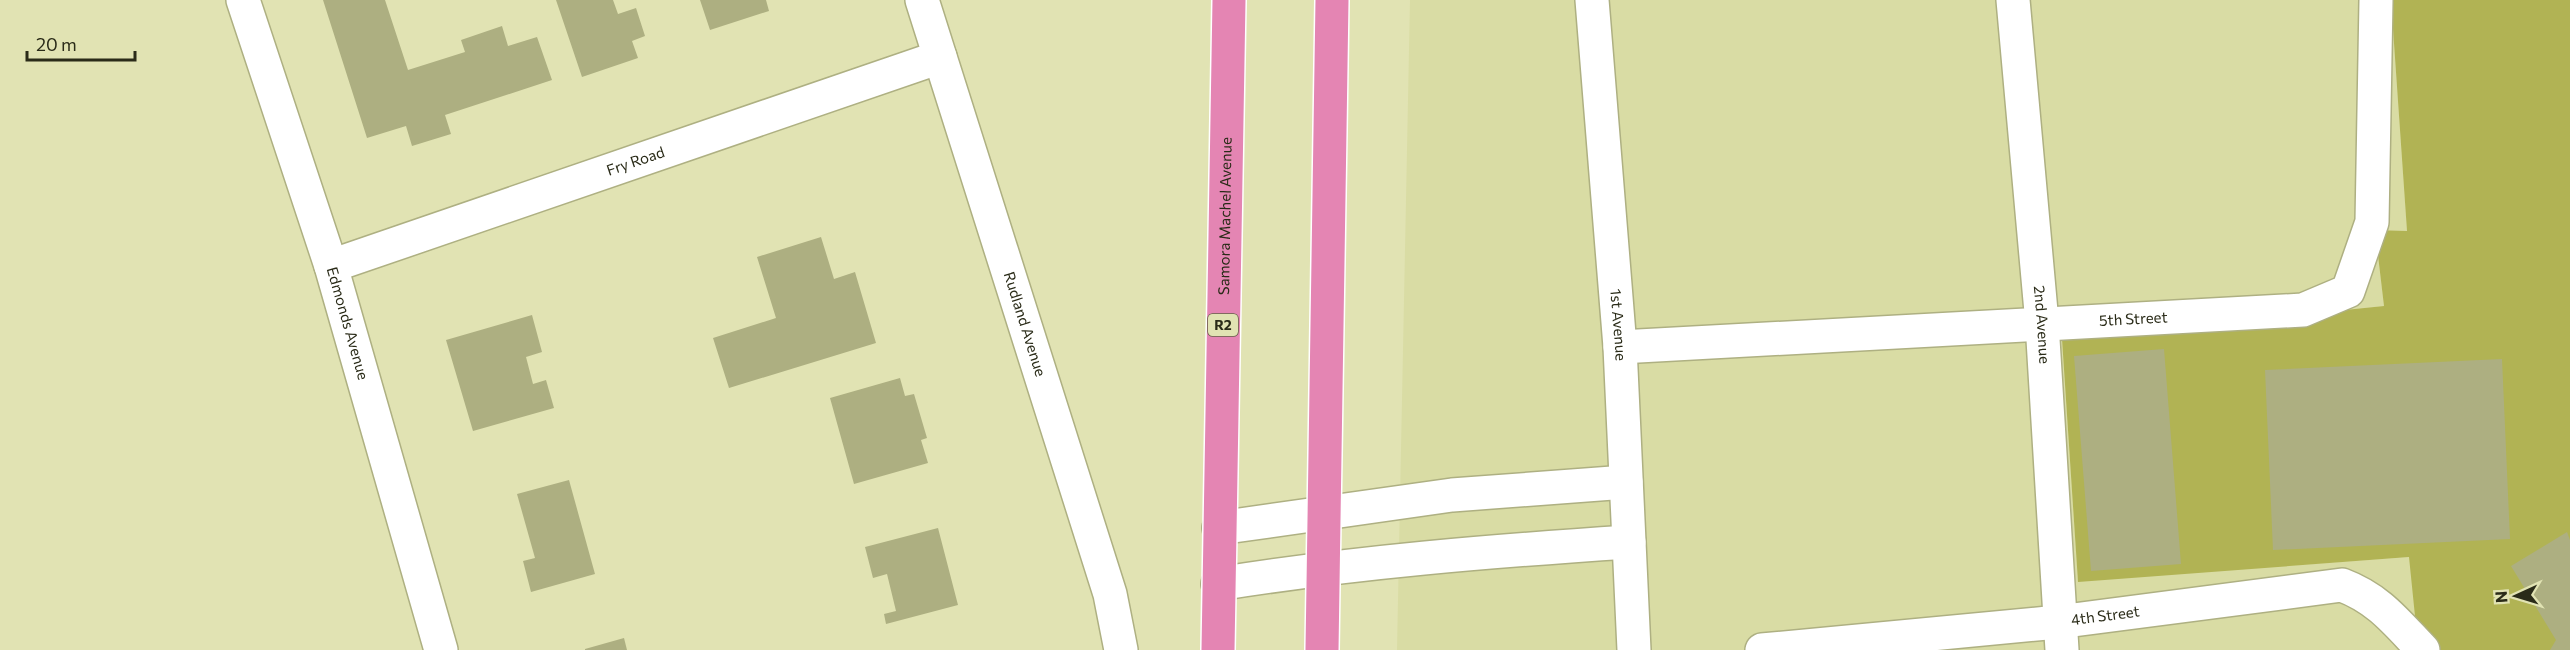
<svg xmlns="http://www.w3.org/2000/svg" width="2570" height="650" font-family="Commissioner,sans-serif">
  <style>
    .built { fill: #d9dca4 }
    .green { fill: #b1b354 }
    .building { fill: #adaf81 }
    .lines { fill: none; stroke-linecap: round; stroke-linejoin: round }
    .street-casing { stroke: #aeb082; stroke-width: 36 }
    .highway-casing { stroke: #fff; stroke-width: 36 }
    .street { stroke: #fff; stroke-width: 33 }
    .highway { stroke: #e485b3; stroke-width: 33 }
    .labels { text-anchor: middle; stroke-width: 5; stroke-linejoin: round; paint-order: stroke }
    .shield { fill: #e1e3b3; stroke: #616246; stroke-width: 1.5 }
    .shield-label { font-size: 14px; font-weight: bold; fill: #2a2b18 }
    .street-label { font-size: 15px; fill: #2a2b18; stroke: #e1e3b3 }
  </style>
  <rect width="100%" height="100%" fill="#e1e3b3"/>
  <polygon class="built" points="1410,0 2391,0 2407,231 2375,230 2384,306 2062,339 2078,581 2410,557 2416,626 2440,650 1397,650"/>
  <polygon class="green" points="2391,0 2570,0 2570,650 2440,650 2416,626 2409,557 2078,582 2062,339 2384,306 2375,230 2407,231"/>
  <g class="building">
    <polygon points="323,0 385,0 408,70 465,52 461,40 502,26 508,46 537,37 552,80 445,115 451,134 412,146 406,126 367,138"/>
    <polygon points="556,0 613,0 618,14 636,8 645,36 632,41 638,58 582,77"/>
    <polygon points="700,0 766,0 769,11 710,30"/>
    <polygon points="821,237 834,279 855,272 876,343 729,388 713,338 776,318 757,257"/>
    <polygon points="532,315 542,352 526,357 533,384 546,380 554,408 473,431 446,340"/>
    <polygon points="2164,349 2181,564 2091,571 2074,356"/>
    <polygon points="2502,359 2510,539 2273,550 2265,370"/>
    <polygon points="900,378 905,396 914,394 927,438 921,440 928,463 854,484 830,398"/>
    <polygon points="569,480 595,574 531,592 523,561 535,558 517,494"/>
    <polygon points="938,528 958,605 886,624 884,614 896,611 887,574 873,578 865,547"/>
    <polygon points="2567,532 2570,540 2570,650 2550,650 2556,640 2511,566"/>
    <polygon points="624,638 627,650 585,650 585,649"/>
  </g>
  <g class="lines">
    <g class="street-casing">
      <g id="street">
        <path id="s1" d="M243,0L331,266L441,650"/>
        <path id="s2" d="M922,0L1110,594L1121,650"/>
        <path id="s3" d="M1592,0L1620,347L1634,650"/>
        <path id="s4" d="M2013,0L2042,323L2062,650"/>
        <path id="s5" d="M331,266L940,57"/>
        <path id="s6" d="M1620,347L2303,310L2348,291L2372,222L2376,0"/>
        <polyline points="1219,528 1452,495 1626,482"/>
        <path d="M1218,584C1356,562 1491,551 1629,542"/>
        <path id="s7" d="M1762,650L2058,622L2342,585C2379,599 2396,622 2423,650"/>
      </g>
    </g>
    <g class="highway-casing">
      <g id="highway">
        <path id="s8" d="M1218,650L1229,0"/>
        <polyline points="1322,650 1332,0"/>
      </g>
    </g>
    <use href="#street" class="street"/>
    <use href="#highway" class="highway"/>
  </g>
  <g class="labels">
    <rect class="shield" x="1208" y="314" width="30" height="22" rx="4.5"/>
    <g class="shield-label">
      <text x="1223" y="330">R2</text>
    </g>
    <g class="street-label">
      <text dy="5" stroke="none"><textPath href="#s5" startOffset="322">Fry Road</textPath></text>
      <text dy="5" stroke="none"><textPath href="#s8" startOffset="434">Samora Machel Avenue</textPath></text>
      <text dy="5" stroke="none"><textPath href="#s6" startOffset="514">5th Street</textPath></text>
      <text dy="5" stroke="none"><textPath href="#s1" startOffset="340">Edmonds Avenue</textPath></text>
      <text dy="5" stroke="none"><textPath href="#s2" startOffset="340">Rudland Avenue</textPath></text>
      <text dy="5" stroke="none"><textPath href="#s3" startOffset="326">1st Avenue</textPath></text>
      <text dy="5" stroke="none"><textPath href="#s4" startOffset="326">2nd Avenue</textPath></text>
      <text dy="5" stroke="none"><textPath href="#s7" startOffset="345">4th Street</textPath></text>
    </g>
  </g>
  <g transform="translate(2516 596) rotate(266)" stroke="#e1e3b3" stroke-width="4.5" paint-order="stroke">
  <path d="M0-4.5L10 22L0 15L-10 22Z" fill="#2a2b18"/>
  <text y="-9" font-size="16" font-weight="bold" text-anchor="middle" fill="#2a2b18">N</text>
  </g>
  <path d="M27 51v9h108v-9" fill="none" stroke="#2a2b18" stroke-width="3"/>
  <text x="36" y="51" font-size="18" fill="#2a2b18" stroke="#e1e3b3" stroke-width="4.5" paint-order="stroke">20 m</text>
</svg>
